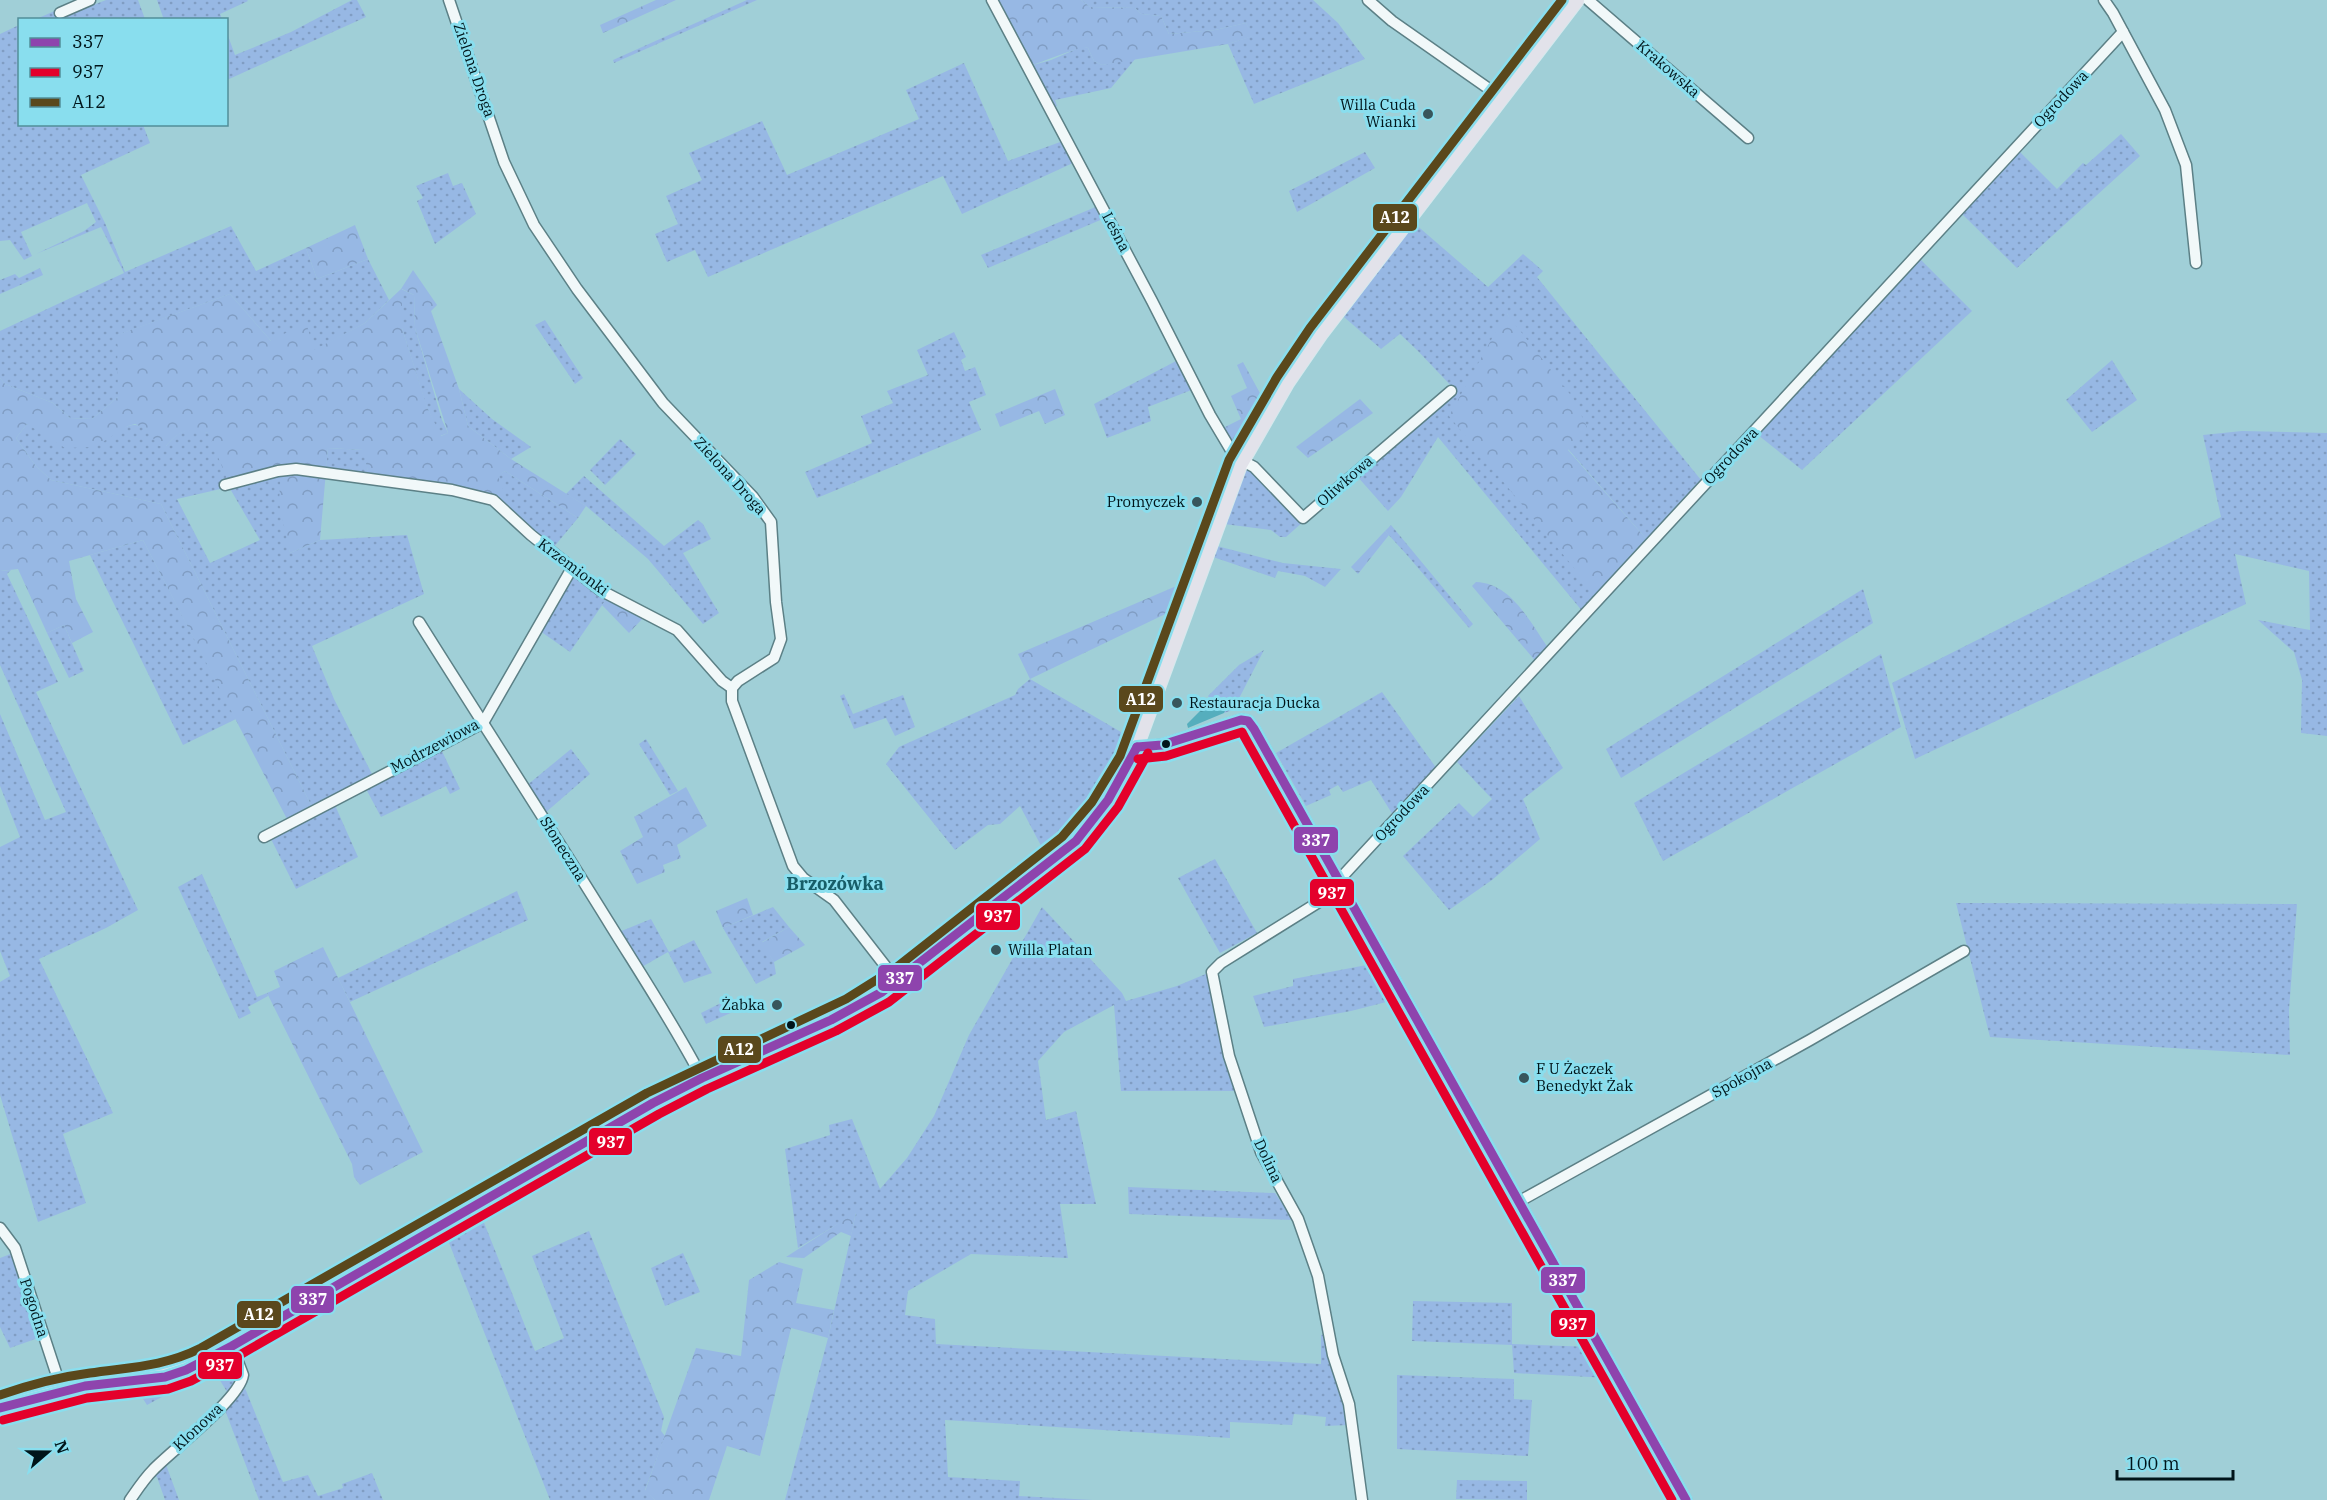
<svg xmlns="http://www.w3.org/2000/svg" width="2327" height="1500" font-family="'IBM Plex Serif',serif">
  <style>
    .grass { fill: url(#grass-dots); fill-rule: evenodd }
    .forest { fill: url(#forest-crowns); fill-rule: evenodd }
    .water { fill: url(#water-ripples) }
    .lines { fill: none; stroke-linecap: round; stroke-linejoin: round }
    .minor-casing { stroke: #5c8086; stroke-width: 13 }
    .major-casing { stroke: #d4e9ed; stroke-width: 16 }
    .minor { stroke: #f1f8f9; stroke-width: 10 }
    .major { stroke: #e2e2ea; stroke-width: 14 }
    .bus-1-casing { stroke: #89deee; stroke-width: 14 }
    .bus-2-casing { stroke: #89deee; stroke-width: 14 }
    .bus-3-casing { stroke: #89deee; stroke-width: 14 }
    .bus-1 { stroke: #8e44ad; stroke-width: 9 }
    .bus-2 { stroke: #e4002b; stroke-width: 9 }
    .bus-3 { stroke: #5a481c; stroke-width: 9 }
    .poi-dot { fill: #38565c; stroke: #89deee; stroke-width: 2 }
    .bus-dot { fill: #00151a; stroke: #89deee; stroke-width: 2 }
    .labels { text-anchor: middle; stroke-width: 6; stroke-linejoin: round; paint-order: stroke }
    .street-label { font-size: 15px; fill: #00151a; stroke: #89deee }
    .poi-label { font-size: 15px; fill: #00151a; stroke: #89deee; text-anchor: end }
    .quarter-label { font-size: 18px; font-weight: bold; fill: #175d68; stroke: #89deee }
    .line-badge { stroke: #89deee; stroke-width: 2 }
    .badge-label { font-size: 16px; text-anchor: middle; font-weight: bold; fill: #fff }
  </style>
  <defs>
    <pattern id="grass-dots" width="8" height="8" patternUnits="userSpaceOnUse" patternTransform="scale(1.5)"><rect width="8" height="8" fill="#97b8e4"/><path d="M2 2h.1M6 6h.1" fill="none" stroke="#809dc3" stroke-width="1.8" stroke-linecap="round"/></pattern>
    <pattern id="forest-crowns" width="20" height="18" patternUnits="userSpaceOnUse" patternTransform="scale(1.5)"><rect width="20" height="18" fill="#97b8e4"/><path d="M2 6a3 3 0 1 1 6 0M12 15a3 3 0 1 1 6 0" fill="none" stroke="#809dc3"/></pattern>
    <pattern id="water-ripples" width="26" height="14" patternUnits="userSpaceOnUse" patternTransform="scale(1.5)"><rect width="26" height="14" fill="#55aebd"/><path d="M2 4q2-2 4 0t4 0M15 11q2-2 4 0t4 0" fill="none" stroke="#448c99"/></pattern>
  </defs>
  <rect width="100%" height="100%" fill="#a0cfd7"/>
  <g class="grass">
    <polygon points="106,0 138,0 145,19 34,20 59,9 63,17"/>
    <polygon points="157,0 247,0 248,1 220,14 222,19 164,20"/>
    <polygon points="352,0 357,0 366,17 227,80 227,33 235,55 291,32"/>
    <polygon points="747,0 757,0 614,63 613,60"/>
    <polygon points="1081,0 1313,0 1338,23 1365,59 1254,104 1228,44 1252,36 1246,23 1215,30 1169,34 1161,16 1141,14 1135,8 1090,7"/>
    <polygon points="19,25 20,124 143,125 150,143 81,175 105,223 125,272 231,226 256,271 306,248 317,279 368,259 389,300 365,323 314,351 271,341 230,294 118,335 118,397 92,419 70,418 53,403 5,384 0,378 0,331 124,273 101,227 36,254 84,231 96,222 87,203 21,232 32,256 24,260 10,240 0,241 0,34"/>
    <polygon points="1081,47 1088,48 1094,61 1102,65 1136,58 1111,88 1055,100 1057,106 1052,109 1030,66 1051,60"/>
    <polygon points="964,63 1008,161 1063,141 1073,163 962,214 943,176 708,277 695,250 667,262 655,234 678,224 666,196 702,180 689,153 762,121 787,175 919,119 906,90"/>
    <polygon points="2121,134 2140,156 2017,268 1962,214 2020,152 2057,189 2083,163 2086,165"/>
    <polygon points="1365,152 1375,168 1297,212 1289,191"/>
    <polygon points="448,173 453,186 462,183 476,214 435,244 417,201 423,198 416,186"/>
    <polygon points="1098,206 1105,218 988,268 981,255"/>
    <polygon points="1414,223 1488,287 1523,254 1543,271 1537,277 1701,480 1648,541 1568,449 1507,313 1598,597 1583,612 1438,437 1401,497 1388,511 1356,475 1455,390 1418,351 1400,334 1381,349 1344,317"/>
    <polygon points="1920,259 1972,311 1802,470 1758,435"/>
    <polygon points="40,268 43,275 0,294 0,280 15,274 19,278"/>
    <polygon points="401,289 414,295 415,328 442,420 448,433 440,436 426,405 402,328"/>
    <polygon points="545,320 583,378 575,384 535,325"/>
    <polygon points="954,332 966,357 961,360 965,371 975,367 986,395 969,402 981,430 817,498 805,472 872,443 861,416 893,403 887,391 928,375 917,350"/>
    <polygon points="1178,360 1194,389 1148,407 1151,421 1107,438 1094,404"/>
    <polygon points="2112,360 2137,400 2092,432 2066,400"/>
    <polygon points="459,389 492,419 531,447 511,459 468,426"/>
    <path d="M27,424L83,446C105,447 120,424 135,425C146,425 158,439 166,446C173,438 178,432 189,430C208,427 262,458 281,466L290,553L320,540L407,535L424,594L312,646L334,699L373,776L312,807L161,504L51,480L35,465L16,438ZM229,487L260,540L210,563L177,499Z"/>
    <polygon points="2242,431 2327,433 2327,736 2301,733 2302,680 2294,652 2258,620 2310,630 2309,571 2235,554 2246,604 1915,759 1892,683 2221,517 2203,435"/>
    <polygon points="620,439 636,454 605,485 590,470"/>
    <polygon points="328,448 364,450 369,476 326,468"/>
    <polygon points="1251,468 1304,521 1286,537 1280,537 1271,530 1224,524 1245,470"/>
    <polygon points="505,471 578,518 553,548 513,516 497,476"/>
    <polygon points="584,476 664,546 698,520 703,524 711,539 683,553 719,613 703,624 648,559 586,506 566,494"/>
    <polygon points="1391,525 1473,624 1469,628 1407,555 1385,531"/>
    <polygon points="143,540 236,719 183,745 90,555"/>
    <polygon points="1217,546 1283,563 1341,569 1325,587 1305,576 1278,571 1275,578 1213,557"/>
    <polygon points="11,570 7,574 58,682 36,692 138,910 106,928 39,959 113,1113 63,1134 86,1203 38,1222 0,1095 0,982 10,976 0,951 0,847 20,837 0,786 0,714 45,820 66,812 0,665 0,571"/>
    <polygon points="572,572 607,598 570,652 540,631"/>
    <polygon points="1863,589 1873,623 1621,778 1606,749"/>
    <polygon points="64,625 84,671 69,678 47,633"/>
    <path d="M1264,650L1233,710L1224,713L1225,711C1220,704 1212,703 1208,696L1239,665Z"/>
    <polygon points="1881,654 1901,727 1663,861 1634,803"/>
    <polygon points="1030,679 1133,739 1094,804 1046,855 1020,806 1000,824 988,825 955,850 886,764 899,747 1015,695 1018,689"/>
    <polygon points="1382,692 1437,769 1393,815 1371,780 1343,792 1338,785 1329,790 1331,795 1306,806 1276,753"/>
    <polygon points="844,694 853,714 903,695 915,727 895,736 886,718 854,729 840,696"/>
    <polygon points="1519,696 1563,768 1523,799 1540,839 1492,880 1449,910 1403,856 1459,803 1473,817 1492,799 1457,762"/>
    <polygon points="646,739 678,791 670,795 639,744"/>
    <polygon points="440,747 460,789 450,794 446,786 381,817 365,787"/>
    <polygon points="571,749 590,774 545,813 526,786"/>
    <polygon points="334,803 358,857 296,889 270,837"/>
    <polygon points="1215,859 1257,933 1220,953 1178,878"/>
    <polygon points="202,874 257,997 267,993 268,996 248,1007 251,1013 239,1019 178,887"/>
    <polygon points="517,891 528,920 350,1002 338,978"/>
    <polygon points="1956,903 2297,904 2289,1010 2290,1055 1990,1037"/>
    <polygon points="773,907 789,927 762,942 774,962 776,974 756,984 723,928"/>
    <polygon points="1042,907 1122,993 1126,1001 1177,986 1208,973 1237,1091 1121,1091 1114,1005 1064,1032 1038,1061 1046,1120 1076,1111 1096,1204 1060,1204 1068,1258 971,1254 908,1291 905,1315 935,1319 936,1344 1321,1364 1321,1335 1326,1334 1332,1366 1349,1425 1325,1426 1326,1417 1294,1414 1292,1425 1230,1422 1230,1438 945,1420 948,1477 1020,1481 1019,1496 1093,1500 785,1500 828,1338 856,1213 798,1248 785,1149 830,1135 829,1125 852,1119 880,1189 907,1158 934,1116 969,1035"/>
    <polygon points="651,919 669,952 694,940 712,973 684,983 668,952 640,968 619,932"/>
    <polygon points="1377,963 1398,999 1351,1011 1264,1027 1253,996 1293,986 1293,979"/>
    <polygon points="727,1000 735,1011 706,1024 701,1013"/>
    <polygon points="1128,1187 1275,1193 1293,1220 1129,1214"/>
    <polygon points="479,1210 535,1351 564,1338 532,1256 589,1231 664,1417 661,1431 665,1436 645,1490 655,1500 550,1500 444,1230"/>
    <polygon points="13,1253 41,1337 10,1348 0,1327 0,1258"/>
    <polygon points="683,1253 700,1292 665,1306 651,1268"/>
    <polygon points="287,1297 291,1305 228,1342 223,1332"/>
    <polygon points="1413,1301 1512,1303 1512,1344 1593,1347 1609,1378 1514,1373 1512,1345 1412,1341"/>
    <polygon points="231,1354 241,1376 229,1395 213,1369 147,1405 136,1388 172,1383"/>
    <polygon points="1397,1375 1514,1379 1514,1399 1532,1400 1528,1456 1397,1449"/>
    <polygon points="245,1388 283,1482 308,1475 318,1496 343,1488 342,1484 372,1473 383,1500 259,1500 225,1410"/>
    <polygon points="165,1462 179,1500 165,1500 157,1477 151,1475"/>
    <polygon points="1457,1480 1527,1481 1527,1500 1456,1499"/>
  </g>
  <g class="forest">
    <polygon points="656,0 676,0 603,33 600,25"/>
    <path d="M995,0H1081L1090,7L1135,8L1141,14L1161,16L1169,34L1215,30L1246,23L1253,36L1228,44L1102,65L1094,61L1088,48C1079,46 1043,62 1030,66Z"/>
    <polygon points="355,225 368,259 317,279 306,248"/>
    <path d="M413,270L437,305L431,311L459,389L468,426L511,459L586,506L578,518L505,471L498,476L513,516L489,494L465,488L369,476L363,450L328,448L320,540L290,553L279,503L281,467L228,481L208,433C187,429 181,429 166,446H159L146,429L135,424L128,426L101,443L91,447L65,448L27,424L16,438L35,465L51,480L161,504L312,807L288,821L143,540L69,561L76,599L93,632L72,643L64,625L47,633L18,569L0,571V378L5,384L53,403L70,418L92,419L118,397L117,335L230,294L271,341L306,322L314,350L365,323L401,289ZM402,289L414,295L415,328L448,433L441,436L427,407L402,328Z"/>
    <polygon points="1506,313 1573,398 1587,427 1568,450 1648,541 1598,597 1449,416"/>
    <polygon points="1243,362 1267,406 1239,455 1223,428 1241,419 1231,396 1247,388 1237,365"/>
    <polygon points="1055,389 1065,415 1045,424 1039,411 1000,427 995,414"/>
    <polygon points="1360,399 1373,413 1308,458 1296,447"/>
    <polygon points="1385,531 1389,535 1358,574 1351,567"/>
    <path d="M1476,582C1512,583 1531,624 1549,649L1537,663L1472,586Z"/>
    <polygon points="1174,587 1185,592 1180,607 1030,679 1018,654"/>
    <polygon points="607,598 644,617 629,633 602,605"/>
    <polygon points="686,787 707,826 677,845 681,858 663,865 665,872 637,884 620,851 643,837 634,817"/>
    <polygon points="747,898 753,915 723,928 716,911"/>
    <polygon points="789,927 805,945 774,962 761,943"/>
    <polygon points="323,947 423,1152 360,1185 354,1177 352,1164 267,993 280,987 274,971"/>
    <polygon points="856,1212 851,1236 841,1232 804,1258 786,1257"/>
    <polygon points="779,1262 803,1269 796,1303 834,1310 828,1338 791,1328 760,1456 727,1446 709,1500 655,1500 645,1491 696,1348 741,1356 749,1280"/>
  </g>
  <polygon class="water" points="1211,700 1220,703 1225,711 1224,713 1188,728 1187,724"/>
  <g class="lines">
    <g class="minor-casing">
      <g id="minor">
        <polyline points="449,0 504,162 534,225 577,289 663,403 753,497 771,522 776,602 781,639 774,658 738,681 732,688 732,701 793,866 803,878 834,900 897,981"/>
        <polyline points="992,0 1152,301 1210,415 1235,457 1254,467 1303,518 1451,391"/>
        <polyline points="1368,0 1392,21 1502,98"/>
        <polyline points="1588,0 1748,138"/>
        <polyline points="2104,0 2113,13 2165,110 2186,165 2196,263"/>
        <polyline points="60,13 90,0"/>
        <polyline points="225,485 278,471 296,469 452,490 493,500 531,535 600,590 677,630 722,681 732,688"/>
        <path d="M419,622C483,724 548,824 611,926C642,976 675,1026 702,1078"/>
        <polyline points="1137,747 1162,745 1241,720 1248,721 1254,729 1686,1500"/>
        <polyline points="264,837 483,723 572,568"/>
        <polyline points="1339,880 2123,32"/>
        <polyline points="1343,887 1221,963 1212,972 1229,1056 1261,1152 1298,1219 1318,1276 1333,1355 1349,1404 1362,1500"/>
        <polyline points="1518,1202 1810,1040 1964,951"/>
        <polyline points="0,1228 15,1248 62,1391"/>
        <path d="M130,1500C137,1490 144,1479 153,1470C172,1450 240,1399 243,1375L232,1346"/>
      </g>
    </g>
    <g class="major-casing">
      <path id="major" d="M0,1408C32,1396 70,1387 104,1383C148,1378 166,1381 207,1359L653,1103L852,1010L904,977L1070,846L1102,809L1131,761L1240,465L1287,383L1320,335L1577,0"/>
    </g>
    <use href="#minor" class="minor"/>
    <use href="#major" class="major"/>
    <g class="bus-1-casing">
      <g id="bus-1">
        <polyline points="1137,747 1162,745 1241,720 1248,721 1254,729 1686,1500"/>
        <polyline points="0,1408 85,1386 165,1377 186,1370 232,1346 653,1103 702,1078 831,1020 882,992 1076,841 1108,800 1137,747"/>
      </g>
    </g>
    <g class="bus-2-casing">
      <g id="bus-2">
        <polyline points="1138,759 1166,756 1242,732 1244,736 1672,1500"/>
        <polyline points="3,1420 87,1398 168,1389 191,1381 238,1356 659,1114 707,1089 836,1031 889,1002 1085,849 1118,807 1148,753"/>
      </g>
    </g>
    <g class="bus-3-casing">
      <path id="bus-3" d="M0,1395C29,1385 59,1377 90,1373C130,1367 163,1367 201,1348L647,1093L846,999L897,967L1062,837L1092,802L1120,756L1229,460L1277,377L1310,328L1562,0"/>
    </g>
    <use href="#bus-1" class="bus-1"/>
    <use href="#bus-2" class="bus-2"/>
    <use href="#bus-3" class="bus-3"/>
  </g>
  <g class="poi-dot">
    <circle cx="1428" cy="114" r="6"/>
    <circle cx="1197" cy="502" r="6"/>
    <circle cx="1177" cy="703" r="6"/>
    <circle cx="996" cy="950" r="6"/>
    <circle cx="777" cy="1005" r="6"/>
    <circle cx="1524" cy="1078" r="6"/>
  </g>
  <g class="bus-dot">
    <circle cx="1166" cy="744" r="5"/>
    <circle cx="791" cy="1025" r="5"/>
  </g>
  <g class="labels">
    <g class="street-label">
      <text transform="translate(1668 69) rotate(41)" y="5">Krakowska</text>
      <text transform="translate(474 70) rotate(71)" y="5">Zielona Droga</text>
      <text transform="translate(2061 99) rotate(-47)" y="5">Ogrodowa</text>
      <text transform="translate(1116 232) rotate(62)" y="5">Leśna</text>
      <text transform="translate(1731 456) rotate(-47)" y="5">Ogrodowa</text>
      <text transform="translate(730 476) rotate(48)" y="5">Zielona Droga</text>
      <text transform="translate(1345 481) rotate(-41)" y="5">Oliwkowa</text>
      <text transform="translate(573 567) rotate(37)" y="5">Krzemionki</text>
      <text transform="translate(435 746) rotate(-28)" y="5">Modrzewiowa</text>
      <text transform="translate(1402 813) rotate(-47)" y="5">Ogrodowa</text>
      <text transform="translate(563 849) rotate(58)" y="5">Słoneczna</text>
      <text transform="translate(1742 1078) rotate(-29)" y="5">Spokojna</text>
      <text transform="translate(1268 1161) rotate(65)" y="5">Dolina</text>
      <text transform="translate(34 1308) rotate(72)" y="5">Pogodna</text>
      <text transform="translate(198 1427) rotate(-43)" y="5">Klonowa</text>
    </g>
    <g class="poi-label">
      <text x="1416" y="110">Willa Cuda<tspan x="1416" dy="17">Wianki</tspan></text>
      <text x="1185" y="507">Promyczek</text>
      <text x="1189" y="708" text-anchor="start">Restauracja Ducka</text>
      <text x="1008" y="955" text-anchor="start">Willa Platan</text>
      <text x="765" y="1010">Żabka</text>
      <text x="1536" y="1074" text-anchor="start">F U Żaczek<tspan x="1536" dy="17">Benedykt Żak</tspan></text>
    </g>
    <g class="quarter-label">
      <text x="835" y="890">Brzozówka</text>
    </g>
  </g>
  <g class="line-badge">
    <rect x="1372" y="203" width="46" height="29" rx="6" fill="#5a481c"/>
    <rect x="1118" y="685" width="46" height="28" rx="6" fill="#5a481c"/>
    <rect x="1293" y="826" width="46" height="28" rx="6" fill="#8e44ad"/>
    <rect x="1309" y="878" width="46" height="29" rx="6" fill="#e4002b"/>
    <rect x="975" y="902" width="46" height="29" rx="6" fill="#e4002b"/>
    <rect x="877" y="964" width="46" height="28" rx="6" fill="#8e44ad"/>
    <rect x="717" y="1035" width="45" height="29" rx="6" fill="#5a481c"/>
    <rect x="588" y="1127" width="45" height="29" rx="6" fill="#e4002b"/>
    <rect x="1540" y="1266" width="46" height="28" rx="6" fill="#8e44ad"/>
    <rect x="290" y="1285" width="45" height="29" rx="6" fill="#8e44ad"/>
    <rect x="236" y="1300" width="46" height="29" rx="6" fill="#5a481c"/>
    <rect x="1550" y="1309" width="46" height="29" rx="6" fill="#e4002b"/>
    <rect x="197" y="1351" width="46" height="29" rx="6" fill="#e4002b"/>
  </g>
  <g class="badge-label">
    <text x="1395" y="223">A12</text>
    <text x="1141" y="705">A12</text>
    <text x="1316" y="846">337</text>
    <text x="1332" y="899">937</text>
    <text x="998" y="922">937</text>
    <text x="900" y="984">337</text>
    <text x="739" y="1055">A12</text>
    <text x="611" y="1148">937</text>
    <text x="1563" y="1286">337</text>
    <text x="313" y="1305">337</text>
    <text x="259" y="1320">A12</text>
    <text x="1573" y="1330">937</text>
    <text x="220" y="1371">937</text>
  </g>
  <rect x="18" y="18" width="210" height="108" fill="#89deee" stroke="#528e99" stroke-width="1.5"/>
  <rect x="30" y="38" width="30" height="9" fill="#8e44ad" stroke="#528e99" stroke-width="1.5"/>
  <text x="72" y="48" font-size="18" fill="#00151a">337</text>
  <rect x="30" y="68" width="30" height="9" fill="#e4002b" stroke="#528e99" stroke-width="1.5"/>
  <text x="72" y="78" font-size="18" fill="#00151a">937</text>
  <rect x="30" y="98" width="30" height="9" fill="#5a481c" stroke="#528e99" stroke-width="1.5"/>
  <text x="72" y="108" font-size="18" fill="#00151a">A12</text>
  <g transform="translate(48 1452) rotate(70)" stroke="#89deee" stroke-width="4.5" paint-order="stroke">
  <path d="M0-4.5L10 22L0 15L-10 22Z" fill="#00151a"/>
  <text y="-9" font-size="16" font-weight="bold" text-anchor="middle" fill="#00151a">N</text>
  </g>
  <path d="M2117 1470v9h116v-9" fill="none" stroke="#00151a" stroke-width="3"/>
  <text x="2126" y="1470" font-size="18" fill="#00151a" stroke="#89deee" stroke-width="4.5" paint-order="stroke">100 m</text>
</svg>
